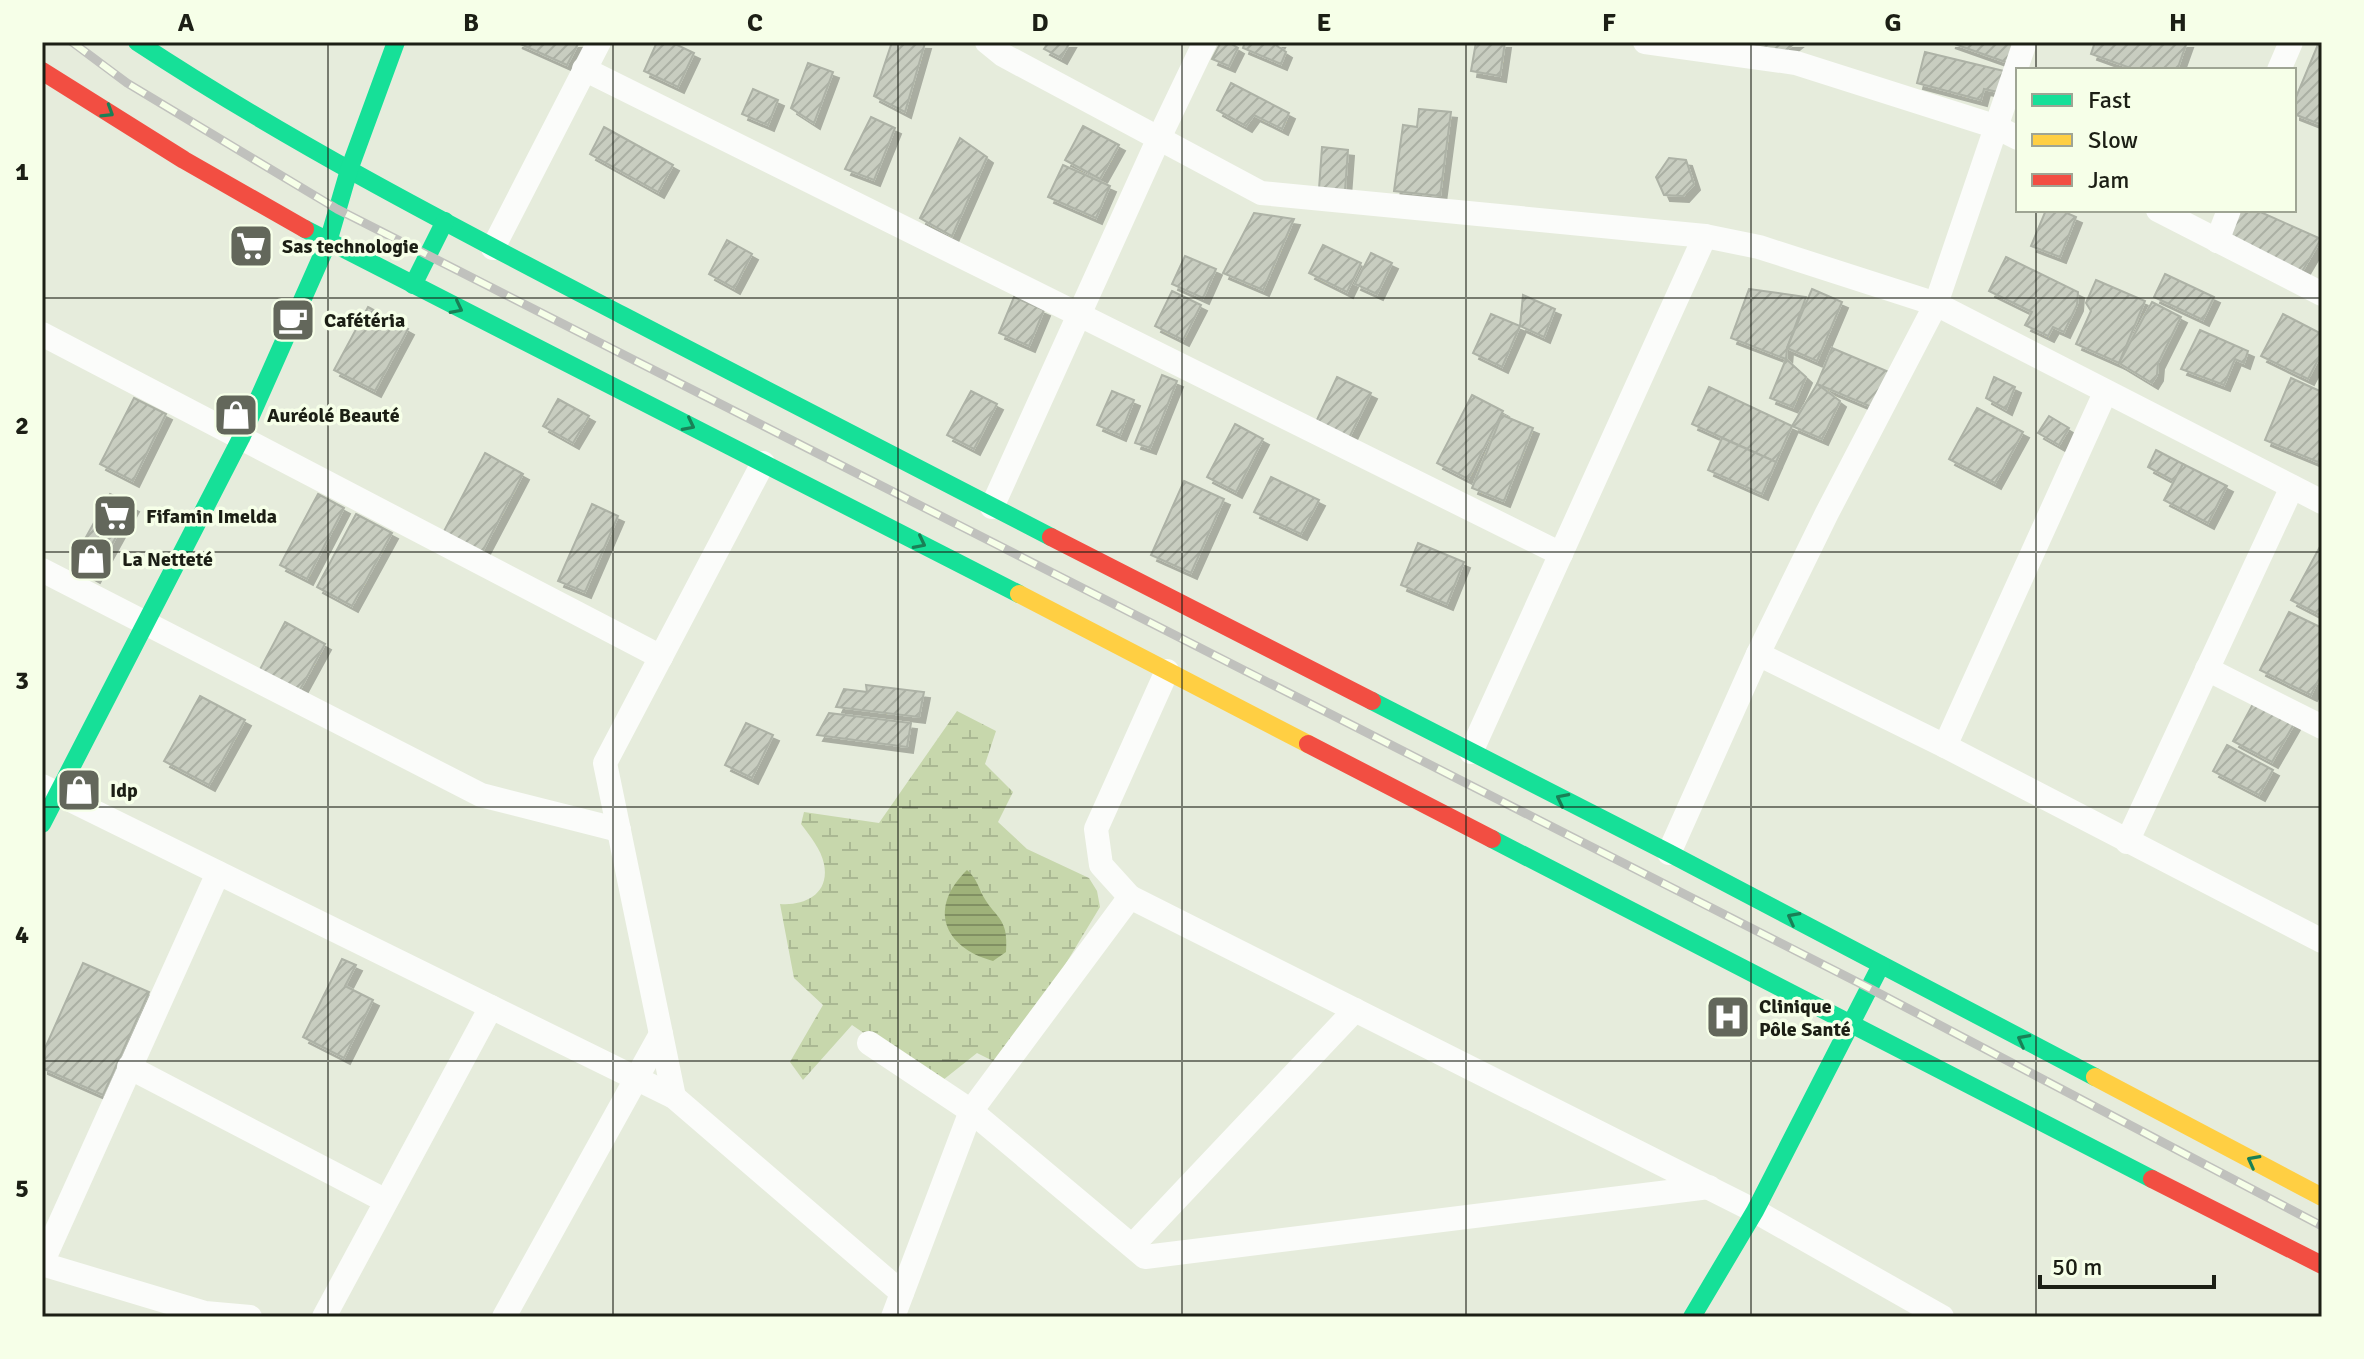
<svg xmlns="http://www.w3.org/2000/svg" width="2364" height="1359" font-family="Signika,sans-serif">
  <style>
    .wetland { fill: url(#wetland-marsh) }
    .water { fill: url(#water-rules) }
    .building { fill: url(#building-hatch); stroke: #adb2a6; stroke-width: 2; filter: url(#shadow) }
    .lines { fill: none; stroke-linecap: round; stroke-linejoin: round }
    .street { stroke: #fbfcfa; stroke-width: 24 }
    .fast { stroke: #16e098; stroke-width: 18 }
    .slow { stroke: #ffcf43; stroke-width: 18 }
    .jam { stroke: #f24e42; stroke-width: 18 }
    .rail-casing { stroke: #c0c1bd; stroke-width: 9 }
    .rail { stroke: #f6ffe8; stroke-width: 6; stroke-dasharray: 18; stroke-linecap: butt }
    .oneway { stroke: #198056 }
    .grid { fill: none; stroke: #1c1f15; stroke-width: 2; stroke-opacity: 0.55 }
    .labels { text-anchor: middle; stroke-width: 7; stroke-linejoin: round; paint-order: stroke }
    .poi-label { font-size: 20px; font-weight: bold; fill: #1c1f15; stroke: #f6ffe8; text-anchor: start }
    .neatline { fill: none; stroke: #1c1f15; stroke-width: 3 }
    .grid-label { font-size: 26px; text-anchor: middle; font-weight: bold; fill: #1c1f15 }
  </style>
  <defs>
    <pattern id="wetland-marsh" width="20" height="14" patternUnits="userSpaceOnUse" patternTransform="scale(2)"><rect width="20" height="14" fill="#c7d7ac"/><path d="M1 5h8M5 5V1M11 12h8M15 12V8" fill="none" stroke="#aab893"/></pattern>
    <pattern id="water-rules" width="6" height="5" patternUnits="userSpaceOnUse" patternTransform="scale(2)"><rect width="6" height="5" fill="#9fb27a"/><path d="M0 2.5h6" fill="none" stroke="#819063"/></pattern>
    <pattern id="building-hatch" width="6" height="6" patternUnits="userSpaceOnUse" patternTransform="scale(2)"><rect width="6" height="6" fill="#c8cdc0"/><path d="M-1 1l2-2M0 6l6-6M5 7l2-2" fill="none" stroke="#abb0a4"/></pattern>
    <filter id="shadow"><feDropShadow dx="6" dy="6" stdDeviation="0" flood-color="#0004"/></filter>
  </defs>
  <rect width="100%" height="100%" fill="#e6ecdc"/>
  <path class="wetland" d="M957,711L996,731L985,764L1013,792L998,822L1027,849L1089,878L1097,891L1100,907L1042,1003L995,1062L977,1053L938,1084L852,1025L803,1080L790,1062L823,1005L794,978L780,904C805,906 830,894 824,864C821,849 810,836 801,824L804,812L879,823Z"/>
  <path class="water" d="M967,870C975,877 977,883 981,892C994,919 1009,915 1006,952L993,961C943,947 928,908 967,870Z"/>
  <g class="building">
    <polygon points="516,42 579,42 567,65"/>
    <polygon points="657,42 671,42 694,53 678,87 644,71"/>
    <polygon points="892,42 925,43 905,112 874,96"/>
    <polygon points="1049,42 1070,42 1061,58 1044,49"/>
    <polygon points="1221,42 1228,42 1238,48 1229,66 1212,59"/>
    <polygon points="1245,42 1279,42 1277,46 1286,52 1281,64 1243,48"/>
    <polygon points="1476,42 1505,42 1500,76 1471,71"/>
    <polygon points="1731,42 1796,42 1785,51"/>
    <polygon points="1949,42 2022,42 2014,65"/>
    <polygon points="2095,42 2187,42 2177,70 2136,70 2091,54"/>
    <polygon points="2319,42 2322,42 2322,125 2294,114 2294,102"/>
    <polygon points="1925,52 2004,71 1998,92 1984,89 1981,100 1917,83"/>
    <polygon points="808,63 833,72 814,123 791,108"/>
    <polygon points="1231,83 1289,113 1282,129 1254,115 1246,126 1217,110"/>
    <polygon points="753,89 778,100 768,125 742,114"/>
    <polygon points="1419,109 1451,112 1440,196 1394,191 1403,125 1417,127"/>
    <polygon points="871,117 895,128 874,180 845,169"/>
    <polygon points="1083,126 1119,145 1100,179 1065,160"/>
    <polygon points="604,127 673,165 658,192 590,154"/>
    <polygon points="960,138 987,157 952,236 920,218"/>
    <polygon points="1322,147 1348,150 1345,190 1319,189"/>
    <polygon points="1669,158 1686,160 1694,184 1683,196 1664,195 1656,177"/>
    <polygon points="1063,165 1110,186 1096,218 1048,197"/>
    <polygon points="2046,210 2060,210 2076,217 2060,257 2031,246"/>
    <polygon points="2241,210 2256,210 2321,239 2300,275 2227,239"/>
    <polygon points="1254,213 1294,219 1263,290 1223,273"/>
    <polygon points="727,240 752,254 734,288 709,274"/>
    <polygon points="1323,245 1361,263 1347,292 1309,273"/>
    <polygon points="1371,253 1392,263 1377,294 1355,284"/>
    <polygon points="1185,256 1216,269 1203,298 1172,284"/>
    <polygon points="2006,257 2078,292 2077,305 2064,332 2053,327 2048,336 2025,325 2032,312 1989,291"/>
    <polygon points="2165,274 2214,297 2203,320 2154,297"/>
    <polygon points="2096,280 2145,301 2119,363 2076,344 2091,311 2086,303"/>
    <polygon points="1749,289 1806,297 1787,348 1786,359 1731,338"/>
    <polygon points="1812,289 1842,302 1817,361 1787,348"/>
    <polygon points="1172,291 1201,305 1183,340 1155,326"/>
    <polygon points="1523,295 1555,309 1544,337 1520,326"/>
    <polygon points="1014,297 1044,310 1029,346 999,333"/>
    <polygon points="2152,302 2181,317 2158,363 2157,375 2152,383 2119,363"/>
    <polygon points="368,307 408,329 375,391 334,370"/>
    <polygon points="1491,314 1520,326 1502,367 1473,353"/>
    <polygon points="2283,314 2322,334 2322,352 2308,379 2261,356"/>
    <polygon points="2200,330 2248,351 2244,363 2235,359 2224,385 2181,369"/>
    <polygon points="1832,348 1889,372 1874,408 1817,384"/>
    <polygon points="1786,359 1806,377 1793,407 1770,398"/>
    <polygon points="1162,375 1177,381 1150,448 1135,443"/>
    <polygon points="1337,377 1371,393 1348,440 1315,424"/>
    <polygon points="1994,377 2015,387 2006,409 1986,398"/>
    <polygon points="2291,378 2322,392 2322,453 2318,462 2265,440"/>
    <polygon points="1817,384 1840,401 1822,439 1792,426"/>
    <polygon points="1709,387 1792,426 1776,462 1692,424"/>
    <polygon points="971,391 997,404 974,449 947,435"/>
    <polygon points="1112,391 1134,400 1120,435 1097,425"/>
    <polygon points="1472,395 1503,411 1468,479 1437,463"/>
    <polygon points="134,398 166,414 133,481 100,464"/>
    <polygon points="558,399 589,416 573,443 543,426"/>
    <polygon points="1977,408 2023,432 1995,483 1949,459"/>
    <polygon points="1502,415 1533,428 1504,501 1472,488"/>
    <polygon points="2049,416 2069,428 2059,445 2038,433"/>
    <polygon points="1235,424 1263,439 1236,492 1207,477"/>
    <polygon points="1722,438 1776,462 1762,494 1708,470"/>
    <polygon points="2156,450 2183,464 2174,481 2148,467"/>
    <polygon points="485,453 523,474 481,554 443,533"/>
    <polygon points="2183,464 2227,486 2208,523 2164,500"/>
    <polygon points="1271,477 1319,500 1301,534 1254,512"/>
    <polygon points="1184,481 1224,499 1191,573 1151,555"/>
    <polygon points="110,494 133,506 94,577 71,564"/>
    <polygon points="318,494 344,508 307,579 280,565"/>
    <polygon points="592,504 618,516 585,592 558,581"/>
    <polygon points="356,514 392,533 352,606 317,587"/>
    <polygon points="1418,543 1464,562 1447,604 1401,585"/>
    <polygon points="2322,543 2322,616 2291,600"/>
    <polygon points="2289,612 2322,628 2322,673 2311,695 2260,670"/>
    <polygon points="285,622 325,644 296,697 257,675"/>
    <polygon points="866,685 924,692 919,717 836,707 844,689 867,692"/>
    <polygon points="200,696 245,720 209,785 164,761"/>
    <polygon points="2254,702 2294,724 2272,762 2233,741"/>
    <polygon points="829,713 911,723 907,747 817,735"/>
    <polygon points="746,723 773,735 752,778 725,765"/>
    <polygon points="2227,745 2273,770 2259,795 2213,771"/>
    <polygon points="342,959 356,965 345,986 373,1000 344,1058 303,1037"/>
    <polygon points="83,963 149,992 103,1095 42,1068 42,1055"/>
  </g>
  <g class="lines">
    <g class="street">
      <polyline points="987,42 1003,55 1261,193 1705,236 1759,247 1936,304 2322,502"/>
      <polyline points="1645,42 1796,63 1994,126 2018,138"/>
      <polyline points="584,69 1561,554"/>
      <polyline points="2279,70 2291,42"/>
      <polyline points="2158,210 2322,294"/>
      <polyline points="2217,241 2229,210"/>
      <polyline points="493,248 599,42"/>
      <polyline points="42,334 661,657"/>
      <polyline points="992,507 1159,138 1205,42"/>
      <polyline points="42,570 481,795 619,830"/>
      <polyline points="1758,654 1945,746 2322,941"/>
      <polyline points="2207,669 2322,727"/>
      <polyline points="1167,671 1096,829 1101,865 1130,897 1755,1211 1942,1317"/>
      <polyline points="1945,746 2105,393"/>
      <polyline points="1471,752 1705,236"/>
      <polyline points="42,786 674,1097 902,1293"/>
      <polyline points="2127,842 2292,487"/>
      <polyline points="1669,853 1758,654 1827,513 1936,304 2025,42"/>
      <polyline points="869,1043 971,1111 1145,1257 1709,1187"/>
      <polyline points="129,1067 386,1201"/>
      <polyline points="674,1097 605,763 763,463"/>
      <polyline points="1133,1245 1355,1010"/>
      <polyline points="42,1263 218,873"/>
      <polyline points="42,1264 205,1313 250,1317"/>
      <polyline points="324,1317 491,1007"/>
      <polyline points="504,1317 661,1034"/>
      <polyline points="893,1317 971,1111 1130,897"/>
    </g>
    <g class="fast">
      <path d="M137,42C292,144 457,229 622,315C765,389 908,464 1051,537"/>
      <polyline points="305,229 1019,594"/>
      <polyline points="413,285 445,221"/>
      <polyline points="1372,701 1669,853 2095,1077"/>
      <polyline points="42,824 241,438 328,242 349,170 396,42"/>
      <polyline points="1492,839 2152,1179"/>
      <polyline points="1692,1317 1755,1211 1881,965"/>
    </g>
    <g class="slow">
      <polyline points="1019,594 1308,744"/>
      <polyline points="2095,1077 2322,1197"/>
    </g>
    <g class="jam">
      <polyline points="42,71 184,160 305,229"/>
      <polyline points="1051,537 1372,701"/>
      <polyline points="1308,744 1492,839"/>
      <polyline points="2152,1179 2322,1265"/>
    </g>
    <g class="rail-casing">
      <polyline id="rail" points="72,42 127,83 337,209 1869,988 2322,1226"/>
    </g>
    <use href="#rail" class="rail"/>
  </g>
  <defs><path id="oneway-chevron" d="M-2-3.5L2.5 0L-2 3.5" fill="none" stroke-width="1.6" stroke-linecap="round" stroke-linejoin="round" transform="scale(2)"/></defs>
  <g class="oneway">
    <use href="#oneway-chevron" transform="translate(108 112) rotate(32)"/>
    <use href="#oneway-chevron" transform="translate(457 308) rotate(27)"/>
    <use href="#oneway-chevron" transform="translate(689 425) rotate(27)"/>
    <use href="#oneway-chevron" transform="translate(920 543) rotate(27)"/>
    <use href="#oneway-chevron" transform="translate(1562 799) rotate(-153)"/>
    <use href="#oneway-chevron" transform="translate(1793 918) rotate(-152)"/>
    <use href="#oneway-chevron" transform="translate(2023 1040) rotate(-152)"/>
    <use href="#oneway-chevron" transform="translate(2253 1161) rotate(-152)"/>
  </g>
  <path class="grid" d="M328,42V1317M613,42V1317M898,42V1317M1182,42V1317M1466,42V1317M1751,42V1317M2036,42V70M2036,210V1317M42,298H2322M42,552H2322M42,807H2322M42,1061H2322"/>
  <defs>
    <g id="supermarket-square" transform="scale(2.3)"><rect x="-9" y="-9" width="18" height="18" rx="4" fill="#63675b" stroke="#f6ffe8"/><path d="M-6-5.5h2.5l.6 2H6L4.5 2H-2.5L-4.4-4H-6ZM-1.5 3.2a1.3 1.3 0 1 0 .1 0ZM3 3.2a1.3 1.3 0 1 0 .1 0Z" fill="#fff"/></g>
    <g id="cafe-square" transform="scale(2.3)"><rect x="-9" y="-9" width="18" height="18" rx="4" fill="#63675b" stroke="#f6ffe8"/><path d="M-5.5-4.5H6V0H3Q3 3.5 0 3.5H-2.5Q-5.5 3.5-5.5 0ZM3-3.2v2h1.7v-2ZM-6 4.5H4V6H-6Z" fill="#fff"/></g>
    <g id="shop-square" transform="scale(2.3)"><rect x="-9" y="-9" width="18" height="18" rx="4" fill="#63675b" stroke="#f6ffe8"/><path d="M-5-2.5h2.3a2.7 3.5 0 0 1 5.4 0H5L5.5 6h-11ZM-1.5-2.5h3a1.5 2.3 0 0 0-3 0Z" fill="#fff"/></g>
    <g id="hospital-square" transform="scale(2.3)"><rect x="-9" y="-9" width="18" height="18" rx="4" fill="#63675b" stroke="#f6ffe8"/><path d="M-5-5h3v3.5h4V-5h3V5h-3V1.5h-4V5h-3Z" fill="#fff"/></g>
  </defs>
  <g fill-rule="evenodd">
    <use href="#supermarket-square" x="251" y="246"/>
    <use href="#cafe-square" x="293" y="320"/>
    <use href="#shop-square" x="236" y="415"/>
    <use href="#supermarket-square" x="115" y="516"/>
    <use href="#shop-square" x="91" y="559"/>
    <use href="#shop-square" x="79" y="790"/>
    <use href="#hospital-square" x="1728" y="1017"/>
  </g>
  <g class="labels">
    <g class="poi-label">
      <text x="282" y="253">Sas technologie</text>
      <text x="324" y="327">Cafétéria</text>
      <text x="267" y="422">Auréolé Beauté</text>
      <text x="146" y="523">Fifamin Imelda</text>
      <text x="122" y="566">La Netteté</text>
      <text x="110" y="797">Idp</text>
      <text x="1759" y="1013">Clinique<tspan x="1759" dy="23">Pôle Santé</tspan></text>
    </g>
  </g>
  <rect width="2364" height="1359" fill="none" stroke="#f6ffe8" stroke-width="88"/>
  <rect x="2016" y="68" width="280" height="144" fill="#f6ffe8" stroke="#9fa594" stroke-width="2"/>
  <rect x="2032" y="94" width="40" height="12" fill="#16e098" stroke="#9fa594" stroke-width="2"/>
  <text x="2088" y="108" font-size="24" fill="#1c1f15">Fast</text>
  <rect x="2032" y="134" width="40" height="12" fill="#ffcf43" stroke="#9fa594" stroke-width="2"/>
  <text x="2088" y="148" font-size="24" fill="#1c1f15">Slow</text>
  <rect x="2032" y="174" width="40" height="12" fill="#f24e42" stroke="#9fa594" stroke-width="2"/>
  <text x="2088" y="188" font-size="24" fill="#1c1f15">Jam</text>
  <path d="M2040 1275v12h174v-12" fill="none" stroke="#1c1f15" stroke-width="4"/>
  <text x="2052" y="1275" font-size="24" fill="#1c1f15" stroke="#f6ffe8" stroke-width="6" paint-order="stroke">50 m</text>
  <rect x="44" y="44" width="2276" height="1271" class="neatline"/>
  <g class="grid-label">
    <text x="186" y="31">A</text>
    <text x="471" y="31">B</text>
    <text x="755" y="31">C</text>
    <text x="1040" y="31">D</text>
    <text x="1324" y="31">E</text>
    <text x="1609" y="31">F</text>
    <text x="1893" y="31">G</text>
    <text x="2178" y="31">H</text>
    <text x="22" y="180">1</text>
    <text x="22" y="434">2</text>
    <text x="22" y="689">3</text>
    <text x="22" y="943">4</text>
    <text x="22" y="1197">5</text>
  </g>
</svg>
